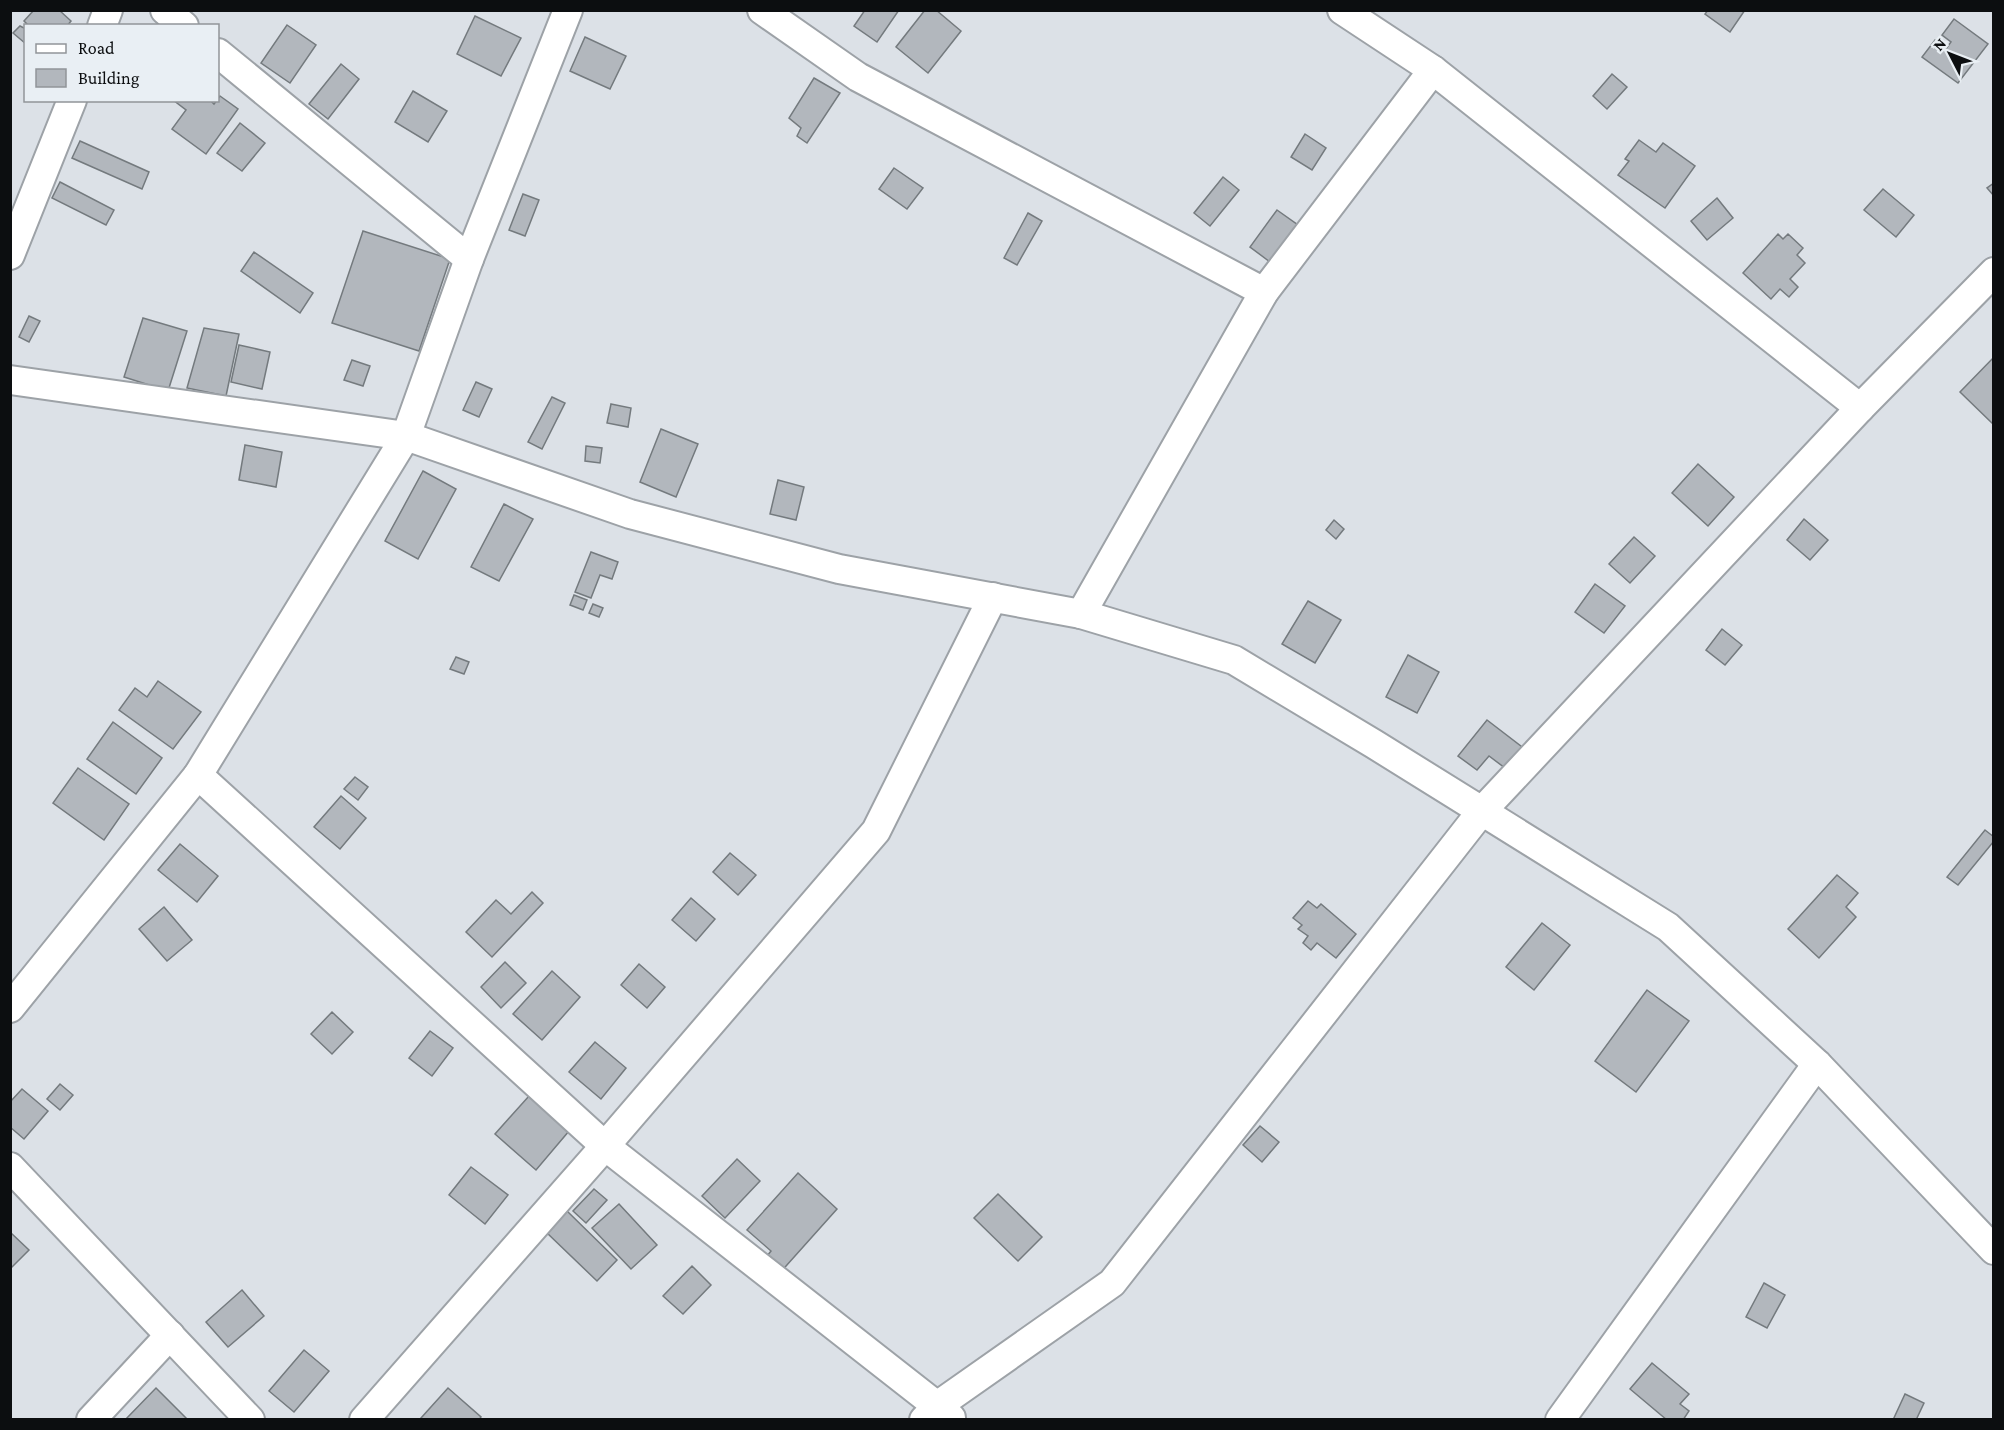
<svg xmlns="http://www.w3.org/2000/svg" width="2004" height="1430" font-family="'Crimson Pro',serif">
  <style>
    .building { fill: #b2b7bd; stroke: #747a7e; stroke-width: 1.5 }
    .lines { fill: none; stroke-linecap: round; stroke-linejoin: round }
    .minor-casing { stroke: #9da2a7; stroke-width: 32 }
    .minor { stroke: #fff; stroke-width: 28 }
  </style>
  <rect width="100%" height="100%" fill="#dce1e7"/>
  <g class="building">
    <polygon points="34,10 59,10 71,21 67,26 29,26 24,21"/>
    <polygon points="865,10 899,10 877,42 854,26"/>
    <polygon points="925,10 936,10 961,31 928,73 896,47"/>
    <polygon points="1708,10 1745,10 1730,32 1705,14"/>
    <polygon points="475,16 521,38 501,76 457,54"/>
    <polygon points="1954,19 1988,44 1958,83 1922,57 1935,40 1946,49 1951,42 1942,35"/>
    <polygon points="287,25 316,45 290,83 261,63"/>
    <polygon points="20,26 26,29 26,44 13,33"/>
    <polygon points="585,37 626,56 610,89 570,71"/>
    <polygon points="341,64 359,79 328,119 309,104"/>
    <polygon points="1612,74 1627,87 1607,109 1593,96"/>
    <polygon points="814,78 840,93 807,143 797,136 801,128 789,118"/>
    <polygon points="413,91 447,111 428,142 395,122"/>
    <polygon points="220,96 238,109 206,154 172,129 186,110 173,100 210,100 214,104"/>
    <polygon points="240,123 265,143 242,171 217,153"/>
    <polygon points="1305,134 1326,148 1312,170 1291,157"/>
    <polygon points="1639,140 1656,152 1663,143 1695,166 1665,208 1618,175 1629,161 1625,159"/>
    <polygon points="80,141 149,172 142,189 72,158"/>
    <polygon points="894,168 923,188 907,209 879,189"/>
    <polygon points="1223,177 1239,190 1210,226 1194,213"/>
    <polygon points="60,182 114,210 106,225 52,198"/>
    <polygon points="1994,183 1994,196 1987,188"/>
    <polygon points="1883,189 1914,215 1896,237 1864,210"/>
    <polygon points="523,194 539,200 525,236 509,230"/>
    <polygon points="1717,198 1733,218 1707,240 1691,221"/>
    <polygon points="1277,210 1298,225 1270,262 1250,247"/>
    <polygon points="1028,213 1042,221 1017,265 1004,258"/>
    <polygon points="363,231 450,259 419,351 332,323"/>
    <polygon points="1778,234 1783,239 1788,234 1803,248 1797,255 1805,263 1790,279 1798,287 1789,297 1780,289 1771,299 1743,273"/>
    <polygon points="254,252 313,293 300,313 241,271"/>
    <polygon points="29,316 40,321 29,342 19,337"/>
    <polygon points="143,318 187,331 168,391 124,377"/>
    <polygon points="204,328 239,334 226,396 187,388"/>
    <polygon points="239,345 270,352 262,389 231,382"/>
    <polygon points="1994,357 1994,425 1960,392"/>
    <polygon points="352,360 370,366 363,386 344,380"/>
    <polygon points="476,382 492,389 479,417 463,410"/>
    <polygon points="552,397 565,403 542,449 528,442"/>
    <polygon points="611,404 631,408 628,427 607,423"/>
    <polygon points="661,429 698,444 676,497 640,482"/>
    <polygon points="245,445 282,452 276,487 239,480"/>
    <polygon points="586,446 602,448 600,463 585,461"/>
    <polygon points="1698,464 1734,497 1708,526 1672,493"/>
    <polygon points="423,471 456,489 418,559 385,541"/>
    <polygon points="778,480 804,487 796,520 770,514"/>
    <polygon points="504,504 533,519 499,581 471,567"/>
    <polygon points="1804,519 1828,540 1810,560 1787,540"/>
    <polygon points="1334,520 1344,529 1336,539 1326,530"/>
    <polygon points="1634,537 1655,556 1630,583 1609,564"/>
    <polygon points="591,552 618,562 612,579 600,575 591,598 575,592"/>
    <polygon points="1595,584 1625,606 1604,633 1575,612"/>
    <polygon points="574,595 587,600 583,610 570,605"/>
    <polygon points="1308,601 1341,620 1315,663 1282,644"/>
    <polygon points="593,604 603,608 599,617 589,613"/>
    <polygon points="1722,629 1742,645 1725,665 1706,650"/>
    <polygon points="1408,655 1439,672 1417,713 1386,697"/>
    <polygon points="456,657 469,662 464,674 450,669"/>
    <polygon points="158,681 201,712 173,749 119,710 135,688 147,697"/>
    <polygon points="1487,720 1526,750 1509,771 1489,756 1477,770 1458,756"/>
    <polygon points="113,722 162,758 136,794 87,759"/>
    <polygon points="78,768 129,804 104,840 53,803"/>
    <polygon points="355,777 368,787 358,800 344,789"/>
    <polygon points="341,796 366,818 340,849 314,827"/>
    <polygon points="1985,830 1994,837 1994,841 1958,885 1947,877"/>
    <polygon points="180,844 218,876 197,902 158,870"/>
    <polygon points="730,853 756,875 738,895 713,872"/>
    <polygon points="1837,875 1858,893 1846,907 1856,917 1819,958 1788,929"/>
    <polygon points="532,892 543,903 492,957 466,932 496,900 511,914"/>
    <polygon points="691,898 715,919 696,941 672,920"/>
    <polygon points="1308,901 1317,908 1321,904 1356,934 1336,958 1317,943 1311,950 1303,943 1308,936 1298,929 1302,925 1293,918"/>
    <polygon points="164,907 192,940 167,961 139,929"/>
    <polygon points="1542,923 1570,945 1534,990 1506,967"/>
    <polygon points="505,962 526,983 501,1008 481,987"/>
    <polygon points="639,964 665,987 647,1008 621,985"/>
    <polygon points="552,971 580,997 542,1040 513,1014"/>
    <polygon points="1647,990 1689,1021 1636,1092 1595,1061"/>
    <polygon points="332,1012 353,1032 332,1054 311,1034"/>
    <polygon points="430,1031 453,1048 432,1076 409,1058"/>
    <polygon points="595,1042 626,1068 601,1099 569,1072"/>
    <polygon points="60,1084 73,1095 60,1110 47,1099"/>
    <polygon points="22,1089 48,1111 24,1139 10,1127 10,1102"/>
    <polygon points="529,1096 569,1131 536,1170 495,1134"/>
    <polygon points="1260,1126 1279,1142 1262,1162 1243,1145"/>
    <polygon points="737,1159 760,1181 725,1218 702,1196"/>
    <polygon points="471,1167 508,1195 485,1224 449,1195"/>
    <polygon points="798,1173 837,1209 778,1275 763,1261 771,1251 747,1230"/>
    <polygon points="594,1189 607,1200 586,1223 573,1211"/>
    <polygon points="998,1194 1042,1237 1018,1261 974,1218"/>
    <polygon points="619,1204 657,1245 631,1269 592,1228"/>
    <polygon points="567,1211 617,1260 597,1281 546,1232"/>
    <polygon points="10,1232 29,1250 10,1269"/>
    <polygon points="692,1266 711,1285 683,1314 663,1296"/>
    <polygon points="1764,1283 1785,1295 1767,1328 1746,1317"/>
    <polygon points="242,1290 264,1316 228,1347 206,1322"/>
    <polygon points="304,1350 329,1371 294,1412 269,1391"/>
    <polygon points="1652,1363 1689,1394 1680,1404 1689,1411 1683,1420 1667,1420 1630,1389"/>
    <polygon points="156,1388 188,1420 125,1420"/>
    <polygon points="448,1388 481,1417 479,1420 423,1420 421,1418"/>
    <polygon points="1905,1394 1924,1403 1916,1420 1893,1420"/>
  </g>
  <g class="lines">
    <g class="minor-casing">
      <g id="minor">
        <polyline points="165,10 184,26"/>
        <polyline points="762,10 858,77 1264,292"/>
        <polyline points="1342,10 1433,70 1860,408"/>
        <polyline points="102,26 108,10"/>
        <polyline points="218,53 469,259"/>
        <polyline points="10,255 72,100"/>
        <polyline points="10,380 406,436 630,514 839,569 1081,614 1234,660 1374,744 1668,927 1817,1064 1994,1250"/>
        <polyline points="1081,614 1264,292 1433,70"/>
        <polyline points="198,775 605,1146 937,1406 951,1418"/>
        <polyline points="10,1008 198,775 406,436 469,259 568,10"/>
        <polyline points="10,1167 250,1420"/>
        <polyline points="91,1420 170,1335"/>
        <polyline points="364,1420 605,1146 876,831 993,597"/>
        <polyline points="924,1420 937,1406 1112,1283 1481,812 1860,408 1994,272"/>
        <polyline points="1560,1420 1817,1064"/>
      </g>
    </g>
    <use href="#minor" class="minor"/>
  </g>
  <rect width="2004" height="1430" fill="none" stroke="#0c0e10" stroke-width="24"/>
  <rect x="24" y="24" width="195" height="78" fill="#e9eff4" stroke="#919599" stroke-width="1.5"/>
  <rect x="36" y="44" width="30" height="9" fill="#ffffff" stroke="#919599" stroke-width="1.5"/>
  <text x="78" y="54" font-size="18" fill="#0c0e10">Road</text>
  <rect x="36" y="69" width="30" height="18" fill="#b2b7bd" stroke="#919599" stroke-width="1.5"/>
  <text x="78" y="84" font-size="18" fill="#0c0e10">Building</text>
  <g transform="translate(1950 54) rotate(312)" stroke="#e9eff4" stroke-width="4.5" paint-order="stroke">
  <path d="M0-4.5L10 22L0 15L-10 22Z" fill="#0c0e10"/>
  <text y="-9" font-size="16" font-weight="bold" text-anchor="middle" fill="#0c0e10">N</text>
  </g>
</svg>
